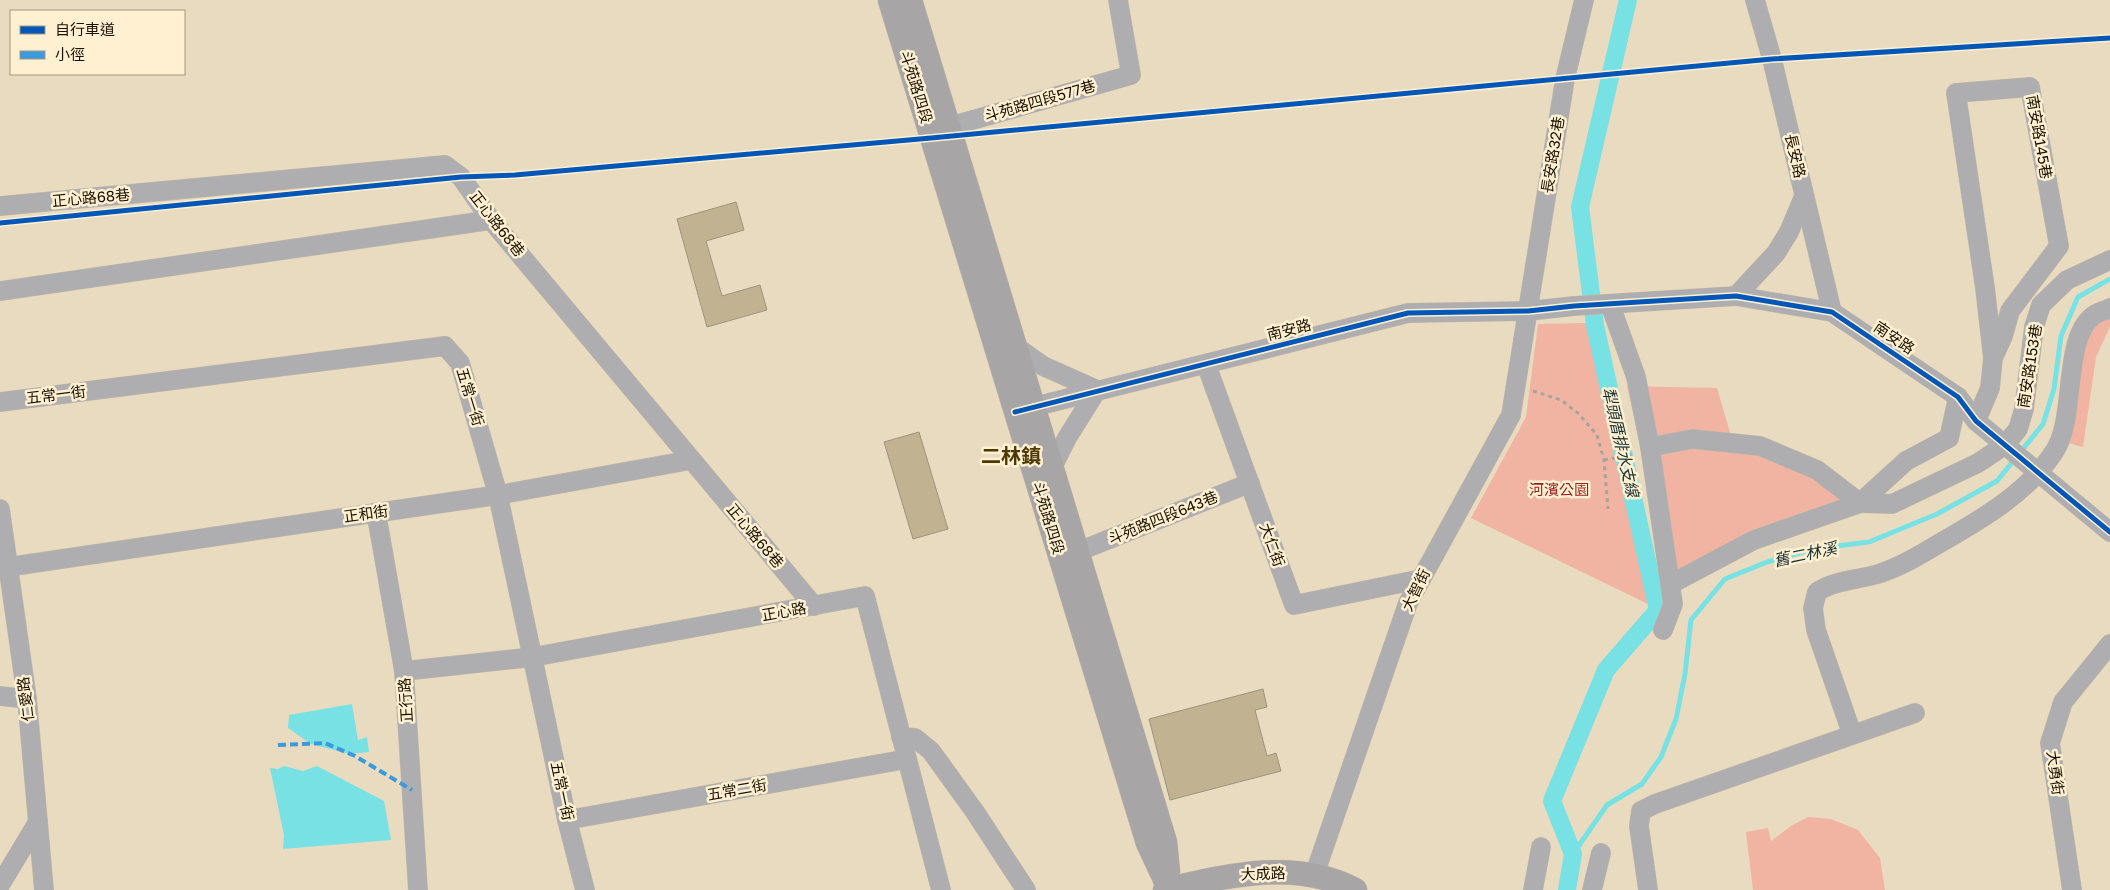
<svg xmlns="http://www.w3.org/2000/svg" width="2110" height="890" font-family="'Golos Text','Noto Sans TC',sans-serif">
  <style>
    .green { fill: #f1b4a3 }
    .water { fill: #78e1e4 }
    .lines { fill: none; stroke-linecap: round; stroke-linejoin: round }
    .stream { stroke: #78e1e4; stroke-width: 5 }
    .canal { stroke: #78e1e4; stroke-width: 18 }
    .building { fill: #c1b292; stroke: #9e937d }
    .minor-casing { stroke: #c5baa5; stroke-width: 20 }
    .major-casing { stroke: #c5baa5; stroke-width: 25 }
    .path { stroke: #a8a49c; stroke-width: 3; stroke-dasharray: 4 4; stroke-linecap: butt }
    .minor { stroke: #aeaeb0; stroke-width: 19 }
    .major { stroke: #a7a5a5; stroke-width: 24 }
    .quiet { stroke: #3b9add; stroke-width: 4; stroke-dasharray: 8 4; stroke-linecap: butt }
    .cycleway-casing { stroke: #fff0d2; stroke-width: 8 }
    .cycleway { stroke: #0057b8; stroke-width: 5 }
    .labels { text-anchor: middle; stroke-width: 5; stroke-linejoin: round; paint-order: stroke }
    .street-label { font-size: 15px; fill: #1a1201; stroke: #fff0d2 }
    .park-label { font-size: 15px; fill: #9c2123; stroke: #fff0d2 }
    .water-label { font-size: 16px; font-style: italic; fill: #183134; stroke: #fff0d2 }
    .district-label { font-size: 20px; font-weight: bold; fill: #4d3803; stroke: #fff0d2 }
  </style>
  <rect width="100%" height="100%" fill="#e9dbc0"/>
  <g class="green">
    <polygon points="2110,315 2110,327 2096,357 2083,447 2068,443 2082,354 2094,326"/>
    <polygon points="1586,323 1650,605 1471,518 1526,417 1538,324"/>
    <polygon points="1627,386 1717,388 1731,436 1866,503 1701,566 1674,593"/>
    <polygon points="1808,817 1831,819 1858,830 1880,858 1885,890 1753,890 1746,832 1768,828 1771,841 1791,826"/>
  </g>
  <g class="water">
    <polygon points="352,704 358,740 367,737 369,752 350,754 311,744 288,728 289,715"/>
    <polygon points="284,766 303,771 317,766 384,801 391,840 283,849 284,835 270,768 278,769"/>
  </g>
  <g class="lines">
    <polyline class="stream" points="1573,854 1607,805 1642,784 1661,757 1676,719 1685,674 1691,620 1725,579 1767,562 1813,549 1869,542 1937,514 1997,481 2043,424 2054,389 2061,336 2078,297 2110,279"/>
    <polyline class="canal" points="1567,890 1573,854 1552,801 1606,670 1658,610 1595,325 1580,207 1628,0"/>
  </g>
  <g class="building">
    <polygon points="736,202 744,230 706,241 722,296 760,285 767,310 707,327 677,219"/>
    <polygon points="919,432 948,529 913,539 884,442"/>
    <polygon points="1263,689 1267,707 1255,710 1267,756 1276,753 1281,771 1170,800 1149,719"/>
  </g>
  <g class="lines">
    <g class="minor-casing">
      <g id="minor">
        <polyline points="1755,0 1772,59 1832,312"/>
        <polyline points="948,127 1131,75 1118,0"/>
        <polyline points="0,206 445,165 461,177 491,220 814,606"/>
        <polyline points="0,291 491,220"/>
        <polyline points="1736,296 1776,253 1789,232 1804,196"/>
        <polyline points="1610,304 1636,377 1650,447 1692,439 1760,446 1817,470 1860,503 1906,461 1949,438 1958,397"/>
        <polyline points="1015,346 1043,366 1097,390 1067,438 1052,468"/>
        <polyline points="1206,364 1294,605 1421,579"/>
        <polyline points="0,402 445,346 460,363 498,495 567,820 585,890"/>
        <polyline points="1021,410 1408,313 1528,311 1574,306 1736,296 1832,312 1958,397 1976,421 2110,532"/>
        <polyline points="1976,421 1990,388 1993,358 1985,288 1956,93 2030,87 2059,246 2010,311 2003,336 1993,358"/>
        <polyline points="1650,447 1673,604 1663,630"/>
        <polyline points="0,509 27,699 44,890"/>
        <polyline points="376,512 404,671 418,890"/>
        <polyline points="1077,552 1250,483"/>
        <polyline points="0,568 498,495 691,460"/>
        <polyline points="1671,584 1754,540 1860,503 1892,504 1978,463 2005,445 2018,429 2024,409 2034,327 2041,305 2067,280 2110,260"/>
        <polyline points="404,671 533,657 865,596 941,890"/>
        <polyline points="0,696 27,699"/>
        <path d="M1852,734L1816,630L1813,608L1817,592C1835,580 1858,580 1878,574C1900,567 1920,555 1940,543C1982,519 2027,493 2054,452C2077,419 2062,339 2093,316C2097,312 2105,311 2110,308"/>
        <polyline points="901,737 915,738 931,751 975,812 1026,890"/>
        <polyline points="567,820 907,759"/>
        <polyline points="1314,876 1408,603 1511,415 1565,79 1584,0"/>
        <polyline points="0,885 38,822"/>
        <polyline points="1533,890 1541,847"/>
        <polyline points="1592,890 1601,853"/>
        <polyline points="1648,890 1639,826 1641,811 1655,804 1915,713"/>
        <polyline points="2072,890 2050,743 2063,702 2110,644"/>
      </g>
    </g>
    <g class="major-casing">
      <g id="major">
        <polyline points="890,0 1148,843 1170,890"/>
        <polyline points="910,0 1165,842 1168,872"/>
        <path d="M1165,890C1226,876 1296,858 1355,890"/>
      </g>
    </g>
    <g class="path">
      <polyline points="1533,391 1561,400 1579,414 1597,435 1604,460 1608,509"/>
      <polyline points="1604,460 1635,454"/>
    </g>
    <use href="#minor" class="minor"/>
    <use href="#major" class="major"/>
    <polyline class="quiet" points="278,745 325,743 355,756 412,790"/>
    <g class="cycleway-casing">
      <g id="cycleway">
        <polyline points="0,223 461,177 515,175 931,138 1772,59 2110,38"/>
        <polyline points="1015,412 1408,313 1528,311 1574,306 1736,296 1832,312 1958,397 1976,421 2110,532"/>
      </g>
    </g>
    <use href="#cycleway" class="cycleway"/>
  </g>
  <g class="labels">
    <g class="street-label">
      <text transform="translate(916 87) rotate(73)" y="5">斗苑路四段</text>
      <text transform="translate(1040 101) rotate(-16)" y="5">斗苑路四段577巷</text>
      <text transform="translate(2039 137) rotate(80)" y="5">南安路145巷</text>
      <text transform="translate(1553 155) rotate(-81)" y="5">長安路32巷</text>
      <text transform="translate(1795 156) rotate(77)" y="5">長安路</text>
      <text transform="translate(91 198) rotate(-5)" y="5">正心路68巷</text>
      <text transform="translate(497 224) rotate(52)" y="5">正心路68巷</text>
      <text transform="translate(1289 330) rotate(-14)" y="5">南安路</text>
      <text transform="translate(1894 338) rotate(34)" y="5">南安路</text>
      <text transform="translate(2030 366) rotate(-81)" y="5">南安路153巷</text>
      <text transform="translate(56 395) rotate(-7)" y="5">五常一街</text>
      <text transform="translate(470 397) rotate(73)" y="5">五常一街</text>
      <text transform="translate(366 514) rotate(-8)" y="5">正和街</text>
      <text transform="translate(1048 518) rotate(73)" y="5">斗苑路四段</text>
      <text transform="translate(1163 518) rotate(-22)" y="5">斗苑路四段643巷</text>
      <text transform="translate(755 536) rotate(50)" y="5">正心路68巷</text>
      <text transform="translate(1272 545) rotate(70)" y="5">大仁街</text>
      <text transform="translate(1416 590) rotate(-64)" y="5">大智街</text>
      <text transform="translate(784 612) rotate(-10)" y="5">正心路</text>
      <text transform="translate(26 699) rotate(-97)" y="5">仁愛路</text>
      <text transform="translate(406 700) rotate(-94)" y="5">正行路</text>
      <text transform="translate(2055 773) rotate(82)" y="5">大勇街</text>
      <text transform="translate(737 790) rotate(-10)" y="5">五常二街</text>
      <text transform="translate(562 791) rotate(78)" y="5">五常一街</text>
      <text transform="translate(1263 874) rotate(-2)" y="5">大成路</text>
    </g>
    <g class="park-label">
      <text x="1559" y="495">河濱公園</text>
    </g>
    <g class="water-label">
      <text transform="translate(1621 442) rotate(77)" y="6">犁頭厝排水支線</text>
      <text transform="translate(1805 554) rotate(-12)" y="6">舊二林溪</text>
    </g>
    <g class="district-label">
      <text x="1011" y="463">二林鎮</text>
    </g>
  </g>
  <rect x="10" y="10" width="175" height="65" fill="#fff0d2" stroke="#a3977e"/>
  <rect x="20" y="26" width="25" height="8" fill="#0057b8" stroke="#a3977e"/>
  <text x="55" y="35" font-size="15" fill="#1a1201">自行車道</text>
  <rect x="20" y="51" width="25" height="8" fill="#3b9add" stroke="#a3977e"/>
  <text x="55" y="60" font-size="15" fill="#1a1201">小徑</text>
</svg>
